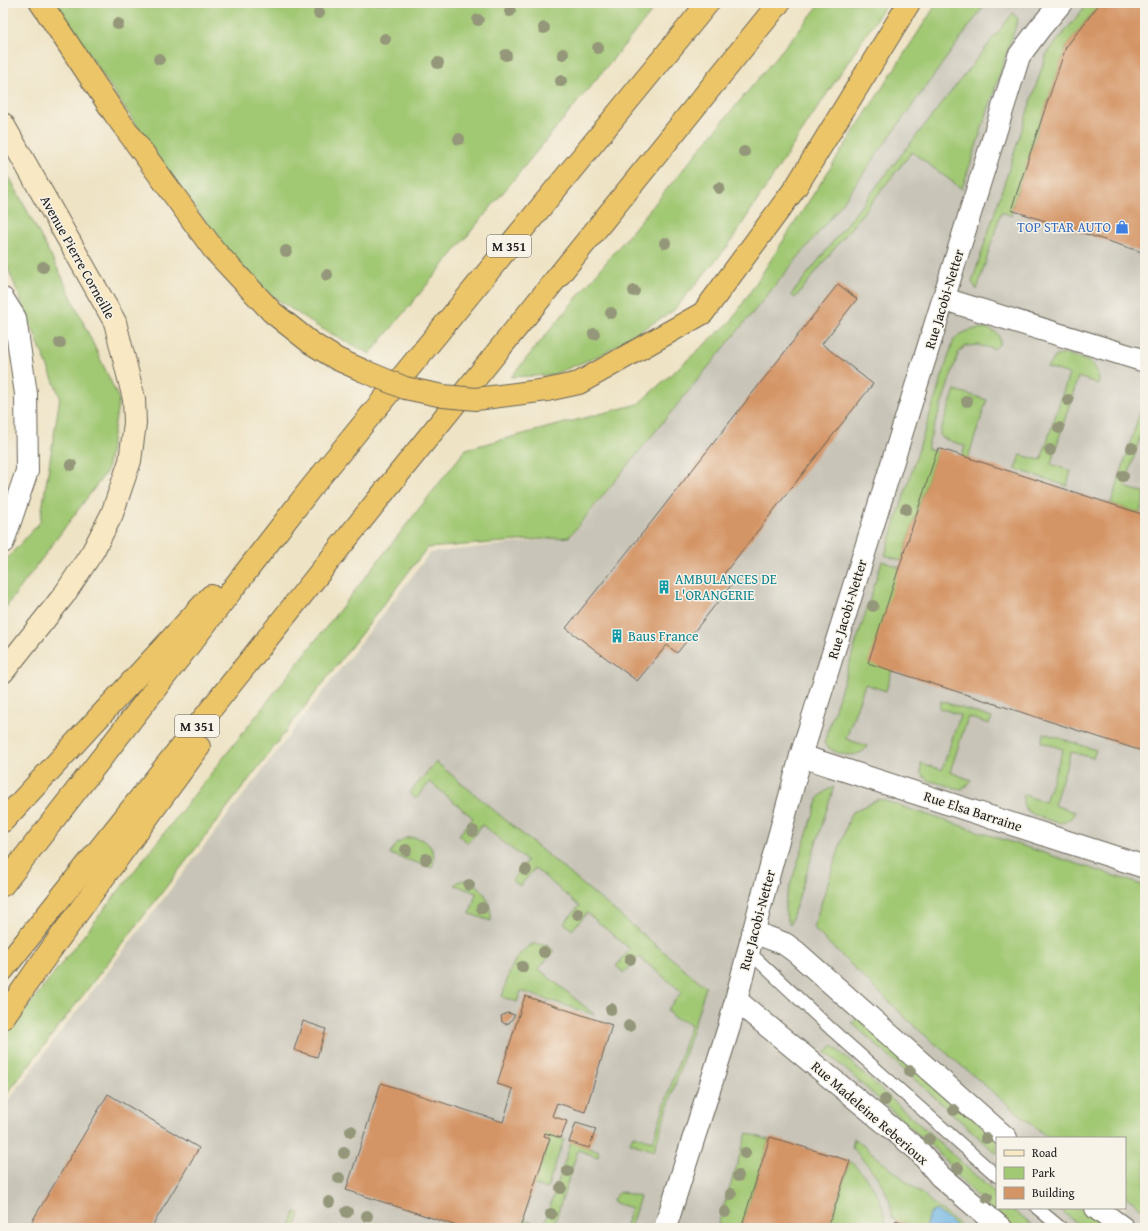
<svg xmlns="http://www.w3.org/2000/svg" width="1148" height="1231" font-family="'Gentium Book Plus',serif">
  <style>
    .industrial { fill: #c8c4b8; fill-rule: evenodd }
    .green { fill: #a1c873; stroke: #5e7248 }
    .water { fill: #6db4e4; stroke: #446880 }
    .building { fill: #d49566 }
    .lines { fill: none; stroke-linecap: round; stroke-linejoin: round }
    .lane-casing { stroke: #666257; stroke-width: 14 }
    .street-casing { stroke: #666257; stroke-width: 24 }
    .secondary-casing { stroke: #666257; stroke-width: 24 }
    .highway-casing { stroke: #666257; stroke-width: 24 }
    .lane { stroke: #fff; stroke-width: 12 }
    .street { stroke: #fff; stroke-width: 22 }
    .secondary { stroke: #f8e8c3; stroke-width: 22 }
    .highway { stroke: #edc569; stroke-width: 22 }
    .highway-bridge-casing { stroke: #666257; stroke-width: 24; stroke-linecap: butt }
    .highway-bridge { stroke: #edc569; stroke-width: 22 }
    .tree { fill: #949779 }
    .labels { text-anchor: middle; stroke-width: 3; stroke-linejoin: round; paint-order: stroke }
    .shield { fill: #f7f3e8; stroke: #5e5c59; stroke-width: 1 }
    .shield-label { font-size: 13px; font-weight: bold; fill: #1c1c1c }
    .shop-label { font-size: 14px; fill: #366cbe; stroke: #f7f3e8; text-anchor: end }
    .street-label { font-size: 14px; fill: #1c1c1c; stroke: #f7f3e8 }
    .culture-label { font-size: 14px; fill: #0d838f; stroke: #f7f3e8; text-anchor: start }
  </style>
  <rect width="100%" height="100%" fill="#f7f3e8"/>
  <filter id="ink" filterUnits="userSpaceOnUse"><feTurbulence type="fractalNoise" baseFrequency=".025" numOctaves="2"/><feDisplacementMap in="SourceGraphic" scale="8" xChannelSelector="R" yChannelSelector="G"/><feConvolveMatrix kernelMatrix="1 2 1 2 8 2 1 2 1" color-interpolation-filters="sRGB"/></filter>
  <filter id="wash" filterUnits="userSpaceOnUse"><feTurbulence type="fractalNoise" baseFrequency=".012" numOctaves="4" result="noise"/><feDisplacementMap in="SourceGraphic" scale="16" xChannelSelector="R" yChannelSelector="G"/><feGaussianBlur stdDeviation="0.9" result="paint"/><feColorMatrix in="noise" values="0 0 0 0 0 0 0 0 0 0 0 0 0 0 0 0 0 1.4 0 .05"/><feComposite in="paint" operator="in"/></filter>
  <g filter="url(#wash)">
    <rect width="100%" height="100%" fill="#eee3c5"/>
    <path class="industrial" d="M986,3H1145V1228H3V1107L430,553L570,537L837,210ZM997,1138H1125V1208H997Z"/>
    <g class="green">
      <polygon points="55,3 659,3 370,354 317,326 269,294 223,246 144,137"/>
      <polygon points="821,3 887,3 797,139 728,246 673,311 603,354 552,375 511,377"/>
      <polygon points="937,3 986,3 837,210 569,537 427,548 3,1099 3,1038 466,449 638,404 732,320"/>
      <polygon points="1088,3 1100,3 1066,47 1011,210 1012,216 1001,212 977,290 972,282 1046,55"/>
      <polygon points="1013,13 1018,19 962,189 912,152 795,298 791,295"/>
      <polygon points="3,168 12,182 61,275 119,399 107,471 3,611 3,563 40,522 60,397 3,256"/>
      <path d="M984,328C994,330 1001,333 1000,344L994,349L978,345L966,346L959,352L927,448L937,452L901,561L885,555L954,339C964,331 972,329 984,328Z"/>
      <path d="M1066,354C1085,361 1099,360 1099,384L1078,377L1051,464L1071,471L1067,486L1015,469L1020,455L1041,460L1069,374L1047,367L1056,356Z"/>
      <polygon points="955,390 987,400 968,458 962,456 965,446 947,440 940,436 940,432"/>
      <polygon points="1145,396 1145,421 1125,487 1145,493 1140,513 1111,504"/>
      <path d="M882,561L899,567L892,671L886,691L865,684L846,739L867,746C860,761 832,755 824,743Z"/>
      <polygon points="941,701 992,718 989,724 968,717 950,772 971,780 967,786 962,789 956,788 927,780 921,773 921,763 942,770 960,715 939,708"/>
      <path d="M1044,733L1096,750L1093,758L1071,752L1054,805L1075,812C1073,816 1069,821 1064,822C1058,824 1052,821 1046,819C1034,815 1019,811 1024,795L1045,802L1063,749L1041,742Z"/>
      <polygon points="436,762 706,987 654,1151 630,1143 633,1135 653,1141 691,1024 672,1017 670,1011 667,1010 682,992 639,957 624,973 616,966 630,949 587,913 572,930 564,923 579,906 535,868 520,886 512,880 527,861 482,825 468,843 459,835 473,818 430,782 416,799 409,793"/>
      <path d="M834,787L790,925C785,915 784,908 786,898L819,797L827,790Z"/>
      <polygon points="879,799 1145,886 1145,1211 1125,1196 1125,1138 1048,1138 915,1027 813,928 851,813"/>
      <path d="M406,838C425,835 439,849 432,868L390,854C393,847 398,842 406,838Z"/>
      <path d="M464,880C483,882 492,904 491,921L470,914L476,893L455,885L458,882Z"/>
      <path d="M533,944C542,944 547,945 554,951L539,969L595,1015L521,991L517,1002L502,997C509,976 511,955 533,944Z"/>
      <polygon points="857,1018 997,1139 997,1154 852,1023"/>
      <polygon points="832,1045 997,1195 997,1208 1011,1208 1035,1228 1014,1228 999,1217 974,1194 937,1151 826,1052"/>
      <polygon points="545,1133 564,1139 547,1189 534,1185 550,1138 544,1136"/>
      <polygon points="747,1133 769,1140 741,1228 717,1228"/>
      <path d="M854,1138L963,1228H958L936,1210L929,1214L925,1228H906L907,1224L892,1219C893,1191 870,1167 852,1148Z"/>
      <polygon points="571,1142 599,1151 598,1157 578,1150 553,1228 543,1228"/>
      <path d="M850,1161C866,1175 890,1205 883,1228H828Z"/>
      <polygon points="622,1192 640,1197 630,1228 625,1228 631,1208 612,1202 618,1193"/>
      <polygon points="1059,1208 1084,1208 1110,1228 1082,1228"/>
      <polygon points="295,1212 300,1214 295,1228 289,1228"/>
      <polygon points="523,1219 537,1224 536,1228 520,1228"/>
    </g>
    <polygon class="water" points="936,1210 958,1228 925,1228 929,1214"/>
    <g id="blocks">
      <g class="building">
        <polygon points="1100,3 1145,3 1145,253 1011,210 1066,47"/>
        <polygon points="838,284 857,299 822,344 873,384 723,575 732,584 677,653 667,645 637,681 566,628 653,520"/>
        <polygon points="938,448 1145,515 1145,752 868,663"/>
        <polygon points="525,996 612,1025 585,1112 557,1103 552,1116 567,1121 561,1138 545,1133 544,1136 550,1138 520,1228 463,1228 346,1190 381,1083 503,1122 513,1089 497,1084"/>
        <polygon points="507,1013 515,1015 509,1023 505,1024 502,1022 501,1016"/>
        <polygon points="303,1021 326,1029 317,1057 294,1050"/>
        <polygon points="108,1094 199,1148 151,1228 28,1228"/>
        <polygon points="576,1123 596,1129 589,1148 569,1142"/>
        <polygon points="770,1137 850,1161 828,1228 741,1228"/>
        <polygon points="896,1220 907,1224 906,1228 893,1228"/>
      </g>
    </g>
  </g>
  <g filter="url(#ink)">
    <use href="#blocks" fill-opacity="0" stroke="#666257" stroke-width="1"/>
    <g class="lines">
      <g class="lane-casing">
        <g id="lane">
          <polyline points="748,951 831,1029 997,1176"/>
          <polyline points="1037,1208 1061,1228"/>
        </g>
      </g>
      <g class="street-casing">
        <g id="street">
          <polyline points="3,299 15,318 26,394 27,471 3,542"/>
          <polyline points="944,299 1145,361"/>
          <polyline points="801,756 1145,867"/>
          <polyline points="753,932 785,944 796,952 1006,1138"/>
          <polyline points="736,1000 918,1150 940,1176 1001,1228"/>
          <polyline points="1096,1208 1123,1228"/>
          <polyline points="665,1228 729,1027 762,899 801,756 1019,56 1040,28 1061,3"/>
        </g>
      </g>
      <g class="secondary-casing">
        <polyline id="secondary" points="3,124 115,322 134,399 135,423 130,461 112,514 93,551 64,595 3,672"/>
      </g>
      <g class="highway-casing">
        <g id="highway">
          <polyline points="41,3 114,113 214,250 272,312 311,343"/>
          <polyline points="547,390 579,383 703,313 796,187 909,3"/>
          <polyline points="3,821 211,596"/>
          <polyline points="3,885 311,488 708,3"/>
          <polyline points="3,970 392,482 779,3"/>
          <polyline points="3,1018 39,966 199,747"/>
        </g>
      </g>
      <use href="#lane" class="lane"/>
      <use href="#street" class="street"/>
      <use href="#secondary" class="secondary"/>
      <use href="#highway" class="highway"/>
      <g class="highway-bridge-casing">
        <polyline id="highway-bridge" points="311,343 337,359 364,371 405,388 443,396 476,399 547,390"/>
      </g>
      <use href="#highway-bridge" class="highway-bridge"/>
    </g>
    <g class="tree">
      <circle cx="510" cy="11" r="6"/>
      <circle cx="319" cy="13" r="6"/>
      <circle cx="478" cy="20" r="6"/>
      <circle cx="118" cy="24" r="6"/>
      <circle cx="544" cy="28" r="6"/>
      <circle cx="385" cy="39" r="6"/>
      <circle cx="598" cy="48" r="6"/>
      <circle cx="563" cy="54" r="6"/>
      <circle cx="506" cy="55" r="6"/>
      <circle cx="159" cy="59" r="6"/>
      <circle cx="438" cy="63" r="6"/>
      <circle cx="561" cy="81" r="6"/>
      <circle cx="459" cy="139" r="6"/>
      <circle cx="744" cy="152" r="6"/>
      <circle cx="719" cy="188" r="6"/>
      <circle cx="665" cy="243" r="6"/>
      <circle cx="286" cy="251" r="6"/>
      <circle cx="43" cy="267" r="6"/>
      <circle cx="327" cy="275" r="6"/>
      <circle cx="634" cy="291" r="6"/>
      <circle cx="611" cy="313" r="6"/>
      <circle cx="594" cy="334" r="6"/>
      <circle cx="60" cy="343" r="6"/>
      <circle cx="1068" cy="400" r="6"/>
      <circle cx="967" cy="401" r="6"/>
      <circle cx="1059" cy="428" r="6"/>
      <circle cx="1132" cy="448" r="6"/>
      <circle cx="1050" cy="450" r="6"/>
      <circle cx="71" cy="465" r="6"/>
      <circle cx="1123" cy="476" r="6"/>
      <circle cx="906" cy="509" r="6"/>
      <circle cx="873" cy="606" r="6"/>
      <circle cx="473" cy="831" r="6"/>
      <circle cx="406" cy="850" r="6"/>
      <circle cx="426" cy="859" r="6"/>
      <circle cx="526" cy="870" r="6"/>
      <circle cx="469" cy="885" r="6"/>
      <circle cx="482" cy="908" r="6"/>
      <circle cx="578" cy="914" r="6"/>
      <circle cx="544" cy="952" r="6"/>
      <circle cx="630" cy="959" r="6"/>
      <circle cx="522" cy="967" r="6"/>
      <circle cx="611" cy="1009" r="6"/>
      <circle cx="629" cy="1026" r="6"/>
      <circle cx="910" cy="1071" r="6"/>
      <circle cx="885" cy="1100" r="6"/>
      <circle cx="954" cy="1110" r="6"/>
      <circle cx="351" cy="1131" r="6"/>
      <circle cx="986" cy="1138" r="6"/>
      <circle cx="929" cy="1139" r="6"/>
      <circle cx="344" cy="1153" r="6"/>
      <circle cx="745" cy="1153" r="6"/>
      <circle cx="958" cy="1168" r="6"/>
      <circle cx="568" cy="1171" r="6"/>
      <circle cx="738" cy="1176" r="6"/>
      <circle cx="339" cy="1178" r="6"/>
      <circle cx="561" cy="1188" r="6"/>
      <circle cx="731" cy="1194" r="6"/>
      <circle cx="987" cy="1197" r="6"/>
      <circle cx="329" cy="1202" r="6"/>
      <circle cx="347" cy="1212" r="6"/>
      <circle cx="725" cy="1212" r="6"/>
      <circle cx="551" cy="1214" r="6"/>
      <circle cx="367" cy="1216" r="6"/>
    </g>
  </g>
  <defs>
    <g id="shop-bare" transform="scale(1.08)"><path d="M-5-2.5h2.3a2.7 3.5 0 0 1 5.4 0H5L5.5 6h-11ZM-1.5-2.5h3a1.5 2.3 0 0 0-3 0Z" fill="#3f7fe0" stroke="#f7f3e8" stroke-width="2.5" paint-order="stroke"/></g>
    <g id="building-bare" transform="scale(1.08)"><path d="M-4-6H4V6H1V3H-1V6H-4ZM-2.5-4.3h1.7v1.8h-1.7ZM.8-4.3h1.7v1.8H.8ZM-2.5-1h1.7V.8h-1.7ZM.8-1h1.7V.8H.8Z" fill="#0f9aa8" stroke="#f7f3e8" stroke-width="2.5" paint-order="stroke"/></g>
  </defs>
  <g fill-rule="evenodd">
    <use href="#shop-bare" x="1122" y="227"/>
    <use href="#building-bare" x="664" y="587"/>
    <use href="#building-bare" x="617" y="636"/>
  </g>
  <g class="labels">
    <g class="shield">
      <rect x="487" y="235" width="44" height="22" rx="3"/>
      <rect x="175" y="715" width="44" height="22" rx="3"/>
    </g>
    <g class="shield-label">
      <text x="509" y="251">M 351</text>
      <text x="197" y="731">M 351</text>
    </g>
    <g class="shop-label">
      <text x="1111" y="232">TOP STAR AUTO</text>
    </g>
    <g class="street-label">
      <text transform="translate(78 257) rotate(61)" y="5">Avenue Pierre Corneille</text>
      <text transform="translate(944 299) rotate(-73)" y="5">Rue Jacobi-Netter</text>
      <text transform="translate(847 609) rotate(-73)" y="5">Rue Jacobi-Netter</text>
      <text transform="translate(973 811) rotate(18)" y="5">Rue Elsa Barraine</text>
      <text transform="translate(757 920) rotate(-75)" y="5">Rue Jacobi-Netter</text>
      <text transform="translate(870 1113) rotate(41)" y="5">Rue Madeleine Reberioux</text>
    </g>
    <g class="culture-label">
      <text x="675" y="584">AMBULANCES DE<tspan x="675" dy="16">L'ORANGERIE</tspan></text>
      <text x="628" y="641">Baus France</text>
    </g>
  </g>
  <rect width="1148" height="1231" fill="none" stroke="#f7f3e8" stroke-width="16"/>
  <rect x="996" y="1137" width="130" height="72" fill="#f7f3e8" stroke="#9f9d96"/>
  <rect x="1004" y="1150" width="20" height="6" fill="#f8e8c3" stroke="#9f9d96"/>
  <text x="1032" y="1157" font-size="12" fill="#1c1c1c">Road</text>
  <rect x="1004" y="1167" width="20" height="12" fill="#a1c873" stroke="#9f9d96"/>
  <text x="1032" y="1177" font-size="12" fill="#1c1c1c">Park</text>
  <rect x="1004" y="1187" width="20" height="12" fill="#d49566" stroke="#9f9d96"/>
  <text x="1032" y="1197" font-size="12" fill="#1c1c1c">Building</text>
</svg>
